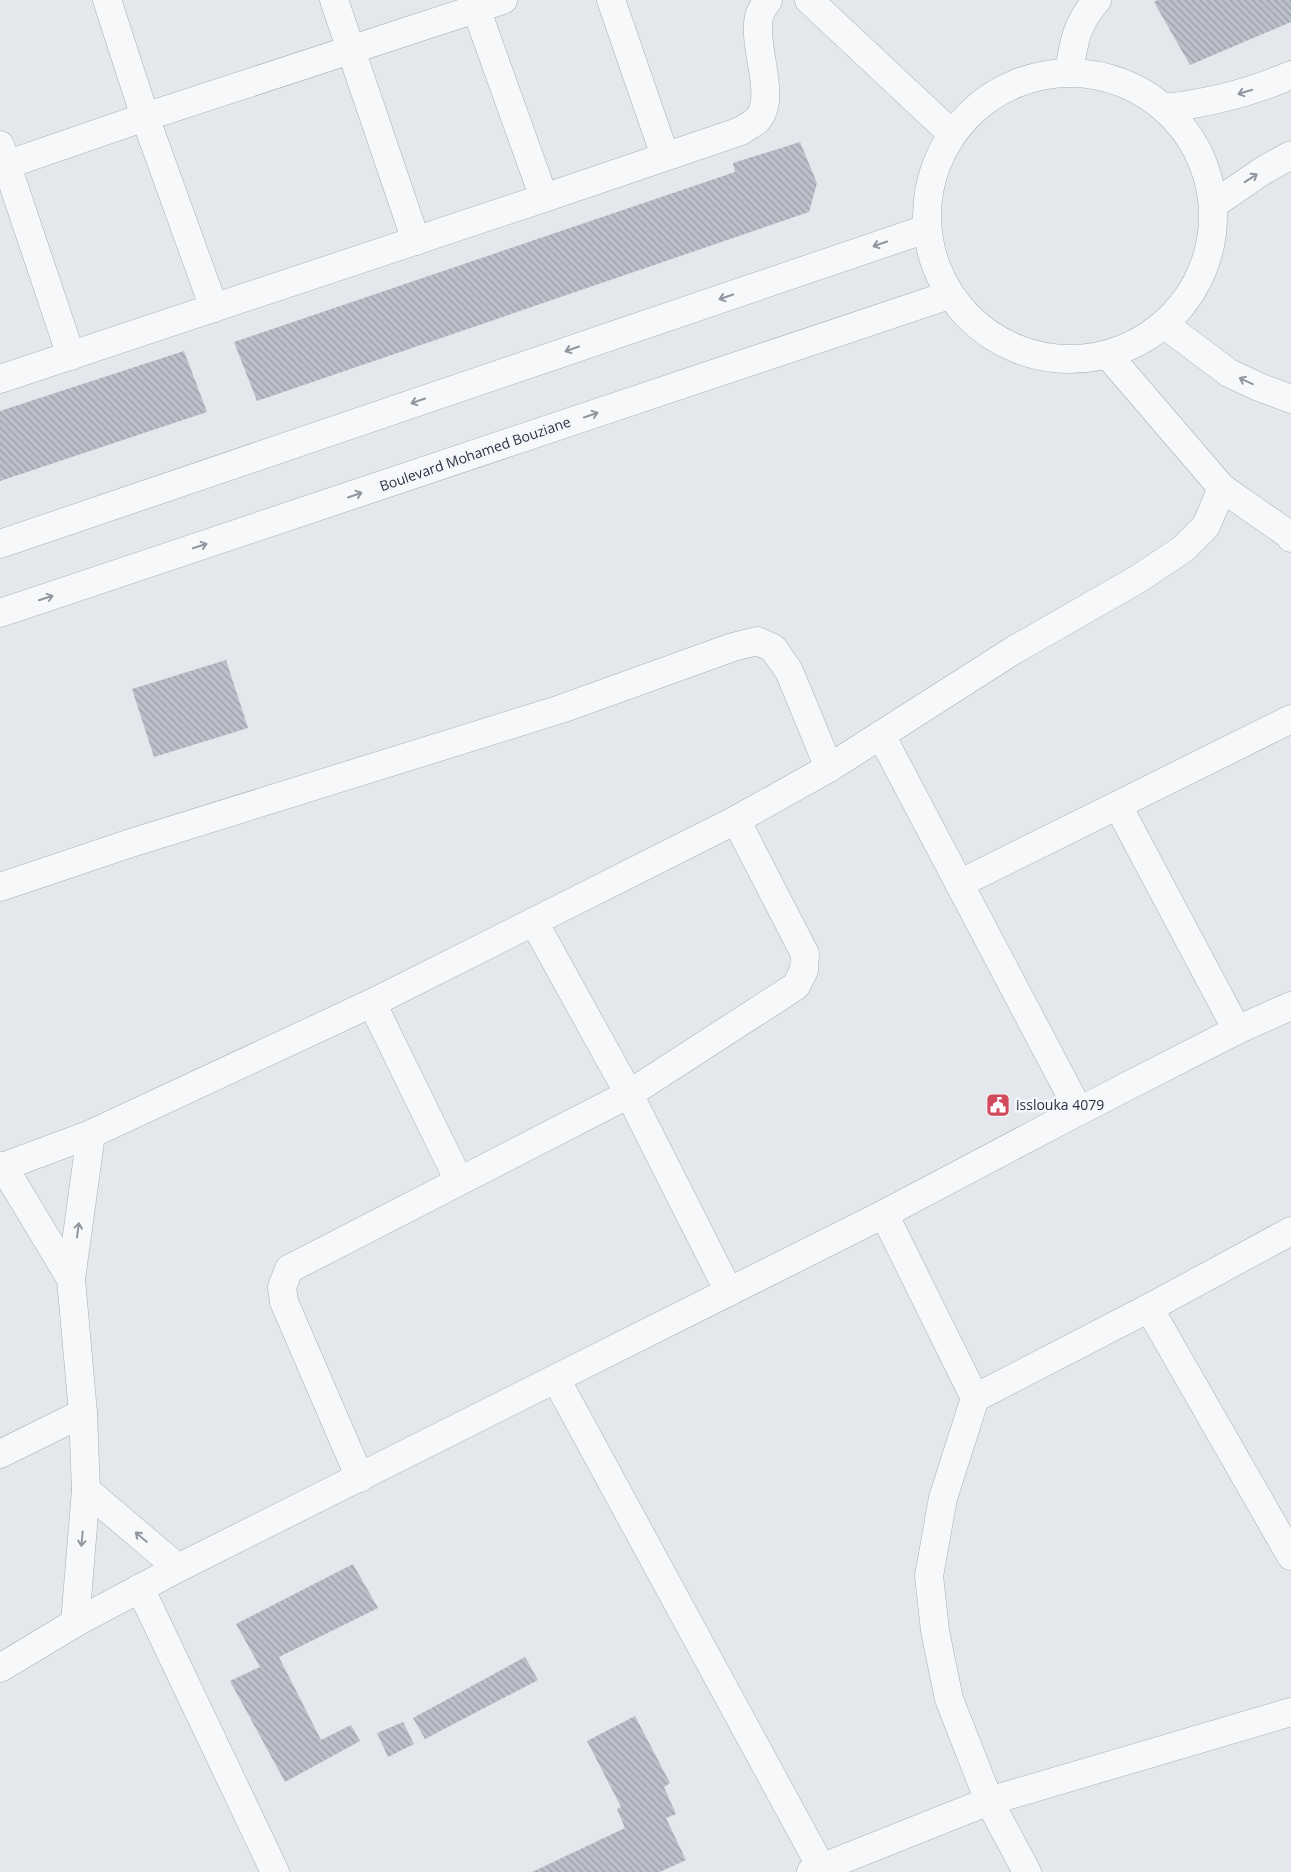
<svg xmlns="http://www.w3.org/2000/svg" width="1291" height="1872" font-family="'Open Sans',sans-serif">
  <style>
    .building { fill: url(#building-back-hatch) }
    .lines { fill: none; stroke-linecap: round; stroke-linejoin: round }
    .minor-casing { stroke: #a9aeb7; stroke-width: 29 }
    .tertiary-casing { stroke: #a9aeb7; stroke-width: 29 }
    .minor { stroke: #f7f8fa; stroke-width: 28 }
    .tertiary { stroke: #f7f8fa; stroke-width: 28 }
    .oneway { stroke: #9196a0 }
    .labels { text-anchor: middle; stroke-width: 5; stroke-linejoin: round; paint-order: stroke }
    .street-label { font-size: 14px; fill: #2b3445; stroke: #f4f6f9 }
    .poi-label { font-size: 14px; fill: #2b3445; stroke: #f4f6f9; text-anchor: start }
  </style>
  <defs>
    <pattern id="building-back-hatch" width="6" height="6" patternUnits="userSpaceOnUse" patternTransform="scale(1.25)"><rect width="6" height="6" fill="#bbc0ca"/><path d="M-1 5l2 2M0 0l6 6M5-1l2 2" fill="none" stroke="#989da6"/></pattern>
  </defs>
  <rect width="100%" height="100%" fill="#e4e7ec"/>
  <g class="building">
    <polygon points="1158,0 1291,0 1291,22 1190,65 1154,2"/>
    <polygon points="800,142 817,183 809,212 257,401 234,342 735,172 733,163"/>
    <polygon points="184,351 207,412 0,481 0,411"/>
    <polygon points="226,660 248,728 154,757 132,689"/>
    <polygon points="353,1564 378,1608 279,1657 321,1740 351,1725 360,1741 285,1782 230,1681 260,1667 236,1624"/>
    <polygon points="525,1657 538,1680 425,1739 413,1718"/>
    <polygon points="635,1716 670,1783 664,1787 676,1814 666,1818 686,1860 660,1872 532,1872 625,1828 617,1809 621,1807 587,1741"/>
    <polygon points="403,1722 414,1744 388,1757 377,1733"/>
  </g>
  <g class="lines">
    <g class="minor-casing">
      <g id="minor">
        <polyline points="334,0 416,241"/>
        <polyline points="473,0 544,198"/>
        <polyline points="611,0 665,156"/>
        <polyline points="809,0 952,134"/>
        <path d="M1069,72C1074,41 1076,25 1097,0"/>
        <polyline points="0,145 71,356"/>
        <polyline points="0,167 145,117 107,0"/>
        <polyline points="214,308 145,117 503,0"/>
        <polyline points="1165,325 1229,373 1259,387 1291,399"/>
        <polyline points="1108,355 1222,488 1288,534 1291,538"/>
        <path d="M0,379L544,198L741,131C746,127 753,124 757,120C778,98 752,46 759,17C760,11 765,5 768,0"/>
        <polyline points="881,735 1079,1111"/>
        <polyline points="1118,806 1237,1030"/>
        <polyline points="959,884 1291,719"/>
        <polyline points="0,887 131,843 561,709 733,647 757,641 773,648 789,671 829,768"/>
        <polyline points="534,922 629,1094 729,1292"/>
        <polyline points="372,1003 459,1181"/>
        <polyline points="3,1166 71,1279"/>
        <polyline points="0,1168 91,1134 372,1003 736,820 829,768 1014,650 1138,579 1183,549 1206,526 1222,488"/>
        <polyline points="884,1214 975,1398 943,1498 929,1576 935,1631 949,1699 989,1801 1027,1872"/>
        <polyline points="1149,1308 1291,1556"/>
        <polyline points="556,1379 821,1867"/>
        <polyline points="975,1398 1149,1308 1291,1231"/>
        <polyline points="0,1454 83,1413"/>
        <polyline points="360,1478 284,1302 282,1287 289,1269 629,1094 796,986 804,970 805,954 736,820"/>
        <polyline points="86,1490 178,1568"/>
        <polyline points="140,1588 275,1872"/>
        <polyline points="75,1623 86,1490 83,1413 71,1279 91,1134"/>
        <polyline points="0,1668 75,1623 178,1568 884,1214 1079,1111 1237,1030 1291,1006"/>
        <polyline points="811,1872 989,1801 1291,1712"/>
      </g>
    </g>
    <g class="tertiary-casing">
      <g id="tertiary">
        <circle cx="1070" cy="216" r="143"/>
        <path d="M1165,108C1209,103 1250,93 1291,75"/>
        <polyline points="1214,204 1264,170 1291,155"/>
        <polyline points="0,544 926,229"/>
        <polyline points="0,613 949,295"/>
      </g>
    </g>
    <use href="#minor" class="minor"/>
    <use href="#tertiary" class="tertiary"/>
  </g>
  <defs><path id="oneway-shaft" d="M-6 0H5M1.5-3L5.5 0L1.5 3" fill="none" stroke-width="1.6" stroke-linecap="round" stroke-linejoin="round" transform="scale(1.25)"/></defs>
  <g class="oneway">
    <use href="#oneway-shaft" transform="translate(1245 92) rotate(163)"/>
    <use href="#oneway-shaft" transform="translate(1251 178) rotate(-33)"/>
    <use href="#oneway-shaft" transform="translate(880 244) rotate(161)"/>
    <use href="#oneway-shaft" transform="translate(726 297) rotate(161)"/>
    <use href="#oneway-shaft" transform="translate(572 349) rotate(161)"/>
    <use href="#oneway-shaft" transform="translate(1246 381) rotate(-155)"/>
    <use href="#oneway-shaft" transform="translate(418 401) rotate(161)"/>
    <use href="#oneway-shaft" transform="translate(591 415) rotate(-19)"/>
    <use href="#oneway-shaft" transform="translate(355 495) rotate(-19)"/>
    <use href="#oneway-shaft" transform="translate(200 546) rotate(-18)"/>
    <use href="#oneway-shaft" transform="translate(46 598) rotate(-18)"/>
    <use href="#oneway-shaft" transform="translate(78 1230) rotate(-82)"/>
    <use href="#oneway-shaft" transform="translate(141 1537) rotate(-140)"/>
    <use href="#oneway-shaft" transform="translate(82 1539) rotate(95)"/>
  </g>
  <defs>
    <g id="civic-square" transform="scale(1.25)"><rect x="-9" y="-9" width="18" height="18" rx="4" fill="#d1495b" stroke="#f4f6f9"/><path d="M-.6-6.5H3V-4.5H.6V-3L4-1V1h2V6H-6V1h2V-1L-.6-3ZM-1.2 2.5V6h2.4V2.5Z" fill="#fff"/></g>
  </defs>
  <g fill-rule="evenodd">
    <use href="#civic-square" x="998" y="1105"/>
  </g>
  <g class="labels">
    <g class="street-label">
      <text transform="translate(475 454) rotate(-19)" y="5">Boulevard Mohamed Bouziane</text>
    </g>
    <g class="poi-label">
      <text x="1016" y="1110">isslouka 4079</text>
    </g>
  </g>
</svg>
